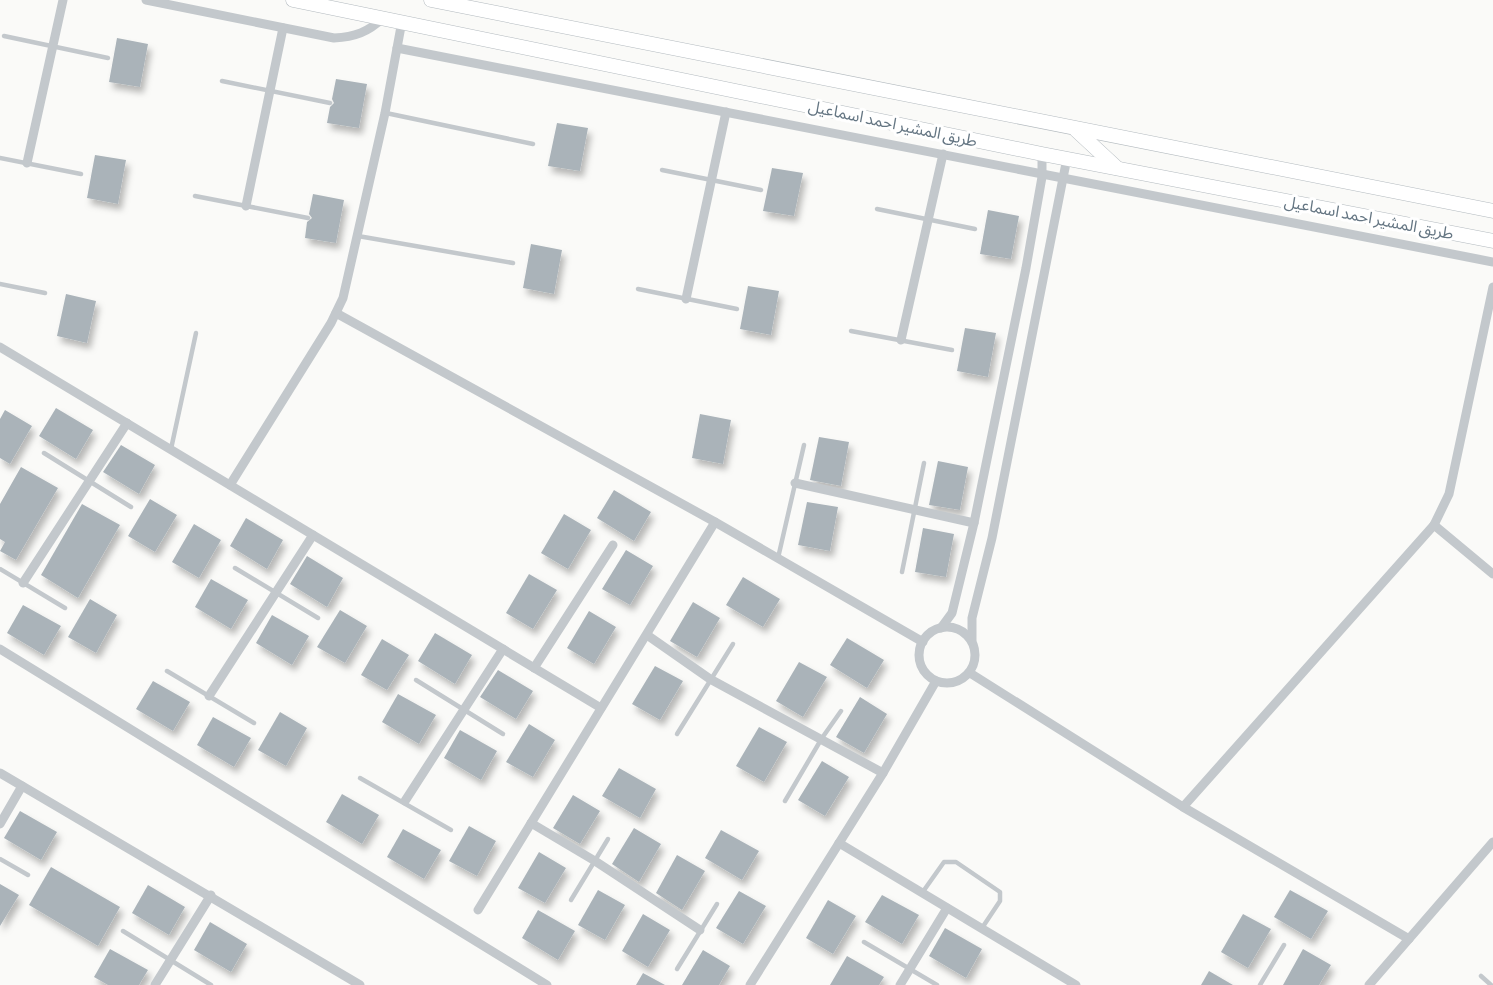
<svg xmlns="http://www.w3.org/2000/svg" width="1493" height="985" font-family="'Sofia Sans Condensed','Noto Sans Arabic',sans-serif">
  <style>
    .building { fill: #aab3b9; filter: url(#shadow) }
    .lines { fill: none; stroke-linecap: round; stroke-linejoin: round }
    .secondary-casing { stroke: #b3babf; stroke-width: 15 }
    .lane { stroke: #c3c8cc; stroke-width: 4.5 }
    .street { stroke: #c3c8cc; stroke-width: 9 }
    .secondary { stroke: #fff; stroke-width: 14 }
    .labels { text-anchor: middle; stroke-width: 6; stroke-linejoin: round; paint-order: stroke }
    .street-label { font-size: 16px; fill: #657683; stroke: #fff }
  </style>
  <defs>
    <filter id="shadow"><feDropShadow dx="3.5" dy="6" stdDeviation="3" flood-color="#0004"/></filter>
  </defs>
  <rect width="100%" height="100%" fill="#fafaf8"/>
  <g class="building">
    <polygon points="117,38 148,44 140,87 109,82"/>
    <polygon points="336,79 367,84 359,128 327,123 330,107 334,103 332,99"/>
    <polygon points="557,123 588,128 580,171 548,166"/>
    <polygon points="95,155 126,160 118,204 87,198"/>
    <polygon points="772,168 803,173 794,216 763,211"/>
    <polygon points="313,194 344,200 336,243 305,238 307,222 312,218 309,214"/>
    <polygon points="988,210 1019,216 1011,259 980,254"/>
    <polygon points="531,244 562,250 554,294 523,288"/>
    <polygon points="748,286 779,291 771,335 740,329"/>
    <polygon points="66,294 96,301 87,343 57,336"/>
    <polygon points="965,328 996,333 988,377 957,371"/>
    <polygon points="56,408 93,430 76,459 39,436"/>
    <polygon points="5,410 32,426 10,464 0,458 0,419"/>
    <polygon points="700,414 731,420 723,464 692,458"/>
    <polygon points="819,437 849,442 841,486 810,480"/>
    <polygon points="121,445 155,465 139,494 103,472"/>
    <polygon points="938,461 968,467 960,510 929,505"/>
    <polygon points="21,467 58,488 16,560 0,551 5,542 0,539 0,504"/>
    <polygon points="614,490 651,512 634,541 597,518"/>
    <polygon points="150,499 177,515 155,552 128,536"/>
    <polygon points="807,502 838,507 830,551 798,545"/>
    <polygon points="82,504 120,525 78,598 41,575"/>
    <polygon points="564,514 591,530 568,569 541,553"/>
    <polygon points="246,518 283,540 267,569 230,546"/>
    <polygon points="194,524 221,540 199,578 172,562"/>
    <polygon points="923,528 954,534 946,577 915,572"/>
    <polygon points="626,550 653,566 630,605 602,589"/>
    <polygon points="307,556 343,578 327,607 290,584"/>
    <polygon points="529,574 557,590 533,629 506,613"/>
    <polygon points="743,577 780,599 763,627 726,605"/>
    <polygon points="211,579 248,600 231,629 195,607"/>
    <polygon points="90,599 117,615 96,653 68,637"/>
    <polygon points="693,602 720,618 697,657 670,641"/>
    <polygon points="23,605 61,626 44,655 7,633"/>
    <polygon points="340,610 367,626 345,663 317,647"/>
    <polygon points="589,611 616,627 594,664 567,648"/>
    <polygon points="272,615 309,636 292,665 256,643"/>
    <polygon points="435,633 472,655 455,684 418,661"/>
    <polygon points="847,638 884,660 867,688 830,665"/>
    <polygon points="382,639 409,655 387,690 361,675"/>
    <polygon points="799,662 827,677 803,717 776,701"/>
    <polygon points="655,666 683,681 660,720 632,704"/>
    <polygon points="498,670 533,691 516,719 480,697"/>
    <polygon points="153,681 190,702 173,731 136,709"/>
    <polygon points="398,694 436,715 419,744 382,722"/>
    <polygon points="860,697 887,714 864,753 836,737"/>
    <polygon points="280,712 307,728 286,766 258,750"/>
    <polygon points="213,717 251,738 234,767 197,745"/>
    <polygon points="529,724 555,740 533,777 506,762"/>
    <polygon points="759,727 787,742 764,782 736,766"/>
    <polygon points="460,730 497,751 481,780 444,758"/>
    <polygon points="822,761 849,777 825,816 798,800"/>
    <polygon points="619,768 656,789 640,818 602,796"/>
    <polygon points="342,794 379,815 362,844 326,822"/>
    <polygon points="573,795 600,811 580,844 553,828"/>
    <polygon points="20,811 57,832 41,860 4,838"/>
    <polygon points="469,826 496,841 477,876 449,861"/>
    <polygon points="634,828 661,844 639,882 612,864"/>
    <polygon points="403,829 441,850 424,879 387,857"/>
    <polygon points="721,830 759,851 742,880 705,858"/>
    <polygon points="539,852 566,868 545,903 518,888"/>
    <polygon points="677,855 705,871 682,910 656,893"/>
    <polygon points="51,867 120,907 98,946 29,905"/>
    <polygon points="0,884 19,895 0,926"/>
    <polygon points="148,885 185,907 169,935 132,913"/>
    <polygon points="598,890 625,905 605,940 578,925"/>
    <polygon points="1290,890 1328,911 1311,939 1274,917"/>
    <polygon points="739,891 766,906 743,944 716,928"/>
    <polygon points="882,895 919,915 902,944 865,922"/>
    <polygon points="828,900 856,916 833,954 806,938"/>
    <polygon points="538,910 575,931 558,960 522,938"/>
    <polygon points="643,914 670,930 648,967 622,951"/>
    <polygon points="1243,914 1271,929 1248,968 1221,952"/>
    <polygon points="210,922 247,944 231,972 194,950"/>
    <polygon points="945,928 982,949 966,978 929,956"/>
    <polygon points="110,949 148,970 139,985 108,985 94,977"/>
    <polygon points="1303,949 1331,965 1319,985 1283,985"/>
    <polygon points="703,950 730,966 719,985 682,985"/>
    <polygon points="847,956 884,977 879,985 830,985"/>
    <polygon points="1209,971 1233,985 1201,985"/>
    <polygon points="643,973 665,985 636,985"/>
  </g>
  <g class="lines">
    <g class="secondary-casing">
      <g id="secondary">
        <polyline points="293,0 1042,154 1493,241"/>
        <polyline points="431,0 1493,211"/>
        <polyline points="1076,130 1117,168"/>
      </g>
    </g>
    <g class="lane">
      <polyline points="4,36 108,58"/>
      <polyline points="222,81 330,103"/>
      <polyline points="386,113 533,144"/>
      <polyline points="0,158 81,174"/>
      <polyline points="662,170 761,190"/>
      <polyline points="195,196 308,218"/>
      <polyline points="877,209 975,229"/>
      <polyline points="358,236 513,263"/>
      <polyline points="0,284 45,293"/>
      <polyline points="638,289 737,309"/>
      <polyline points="851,331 952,350"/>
      <polyline points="171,449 196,333"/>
      <polyline points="44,453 131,507"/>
      <polyline points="778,558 804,445"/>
      <polyline points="235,568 318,618"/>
      <polyline points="0,569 65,608"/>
      <polyline points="902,572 924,463"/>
      <polyline points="167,671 254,723"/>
      <polyline points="416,680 503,734"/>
      <polyline points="677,734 733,644"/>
      <polyline points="360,778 451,830"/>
      <polyline points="785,801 822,738 841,711"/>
      <polyline points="0,859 28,875"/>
      <polyline points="922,893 944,862 956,862 1000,892 1000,901 982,928"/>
      <polyline points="571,900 608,839"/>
      <polyline points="123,931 211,985"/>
      <polyline points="864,942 937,985"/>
      <polyline points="677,969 717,904"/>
      <polyline points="1481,976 1491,985"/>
      <polyline points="1260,985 1284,945"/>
    </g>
    <g class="street">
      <path d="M146,0L334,38C355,37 368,32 383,18"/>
      <path d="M397,48C762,119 1127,193 1493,262"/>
      <polyline points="27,163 63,0"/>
      <polyline points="246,206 283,28"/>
      <polyline points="686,299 726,112"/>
      <polyline points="336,313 715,522 923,642"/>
      <polyline points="901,340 943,154"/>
      <polyline points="0,347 601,708"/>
      <polyline points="795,483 974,523"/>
      <polyline points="230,485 331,323 343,298 385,113 402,21"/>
      <polyline points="1434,525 1493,574"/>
      <polyline points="23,583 127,423"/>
      <circle cx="947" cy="655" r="28"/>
      <polyline points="941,628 952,613 974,523 1026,268 1042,177 1042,154"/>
      <polyline points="647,635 710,679 883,773"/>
      <polyline points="972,641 972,618 992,538 1067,158"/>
      <polyline points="0,649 547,985"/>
      <polyline points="534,668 613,545"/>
      <polyline points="970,673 1183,807 1409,939"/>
      <polyline points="209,696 313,535"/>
      <polyline points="0,773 360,985"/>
      <polyline points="405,801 503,649"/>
      <polyline points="1183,807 1434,525 1449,494 1493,287"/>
      <polyline points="531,823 595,861 700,930"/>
      <polyline points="0,824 22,786"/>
      <polyline points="839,843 1076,985"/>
      <polyline points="478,910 715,522"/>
      <polyline points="155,985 211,895"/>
      <polyline points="750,985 883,773 936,681"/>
      <polyline points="900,985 947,908"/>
      <polyline points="1369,985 1493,842"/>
    </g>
    <use href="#secondary" class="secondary"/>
  </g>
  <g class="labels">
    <g class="street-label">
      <text transform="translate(893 123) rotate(12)" y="6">طريق المشير احمد اسماعيل</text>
      <text transform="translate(1369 217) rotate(11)" y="6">طريق المشير احمد اسماعيل</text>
    </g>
  </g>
</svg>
